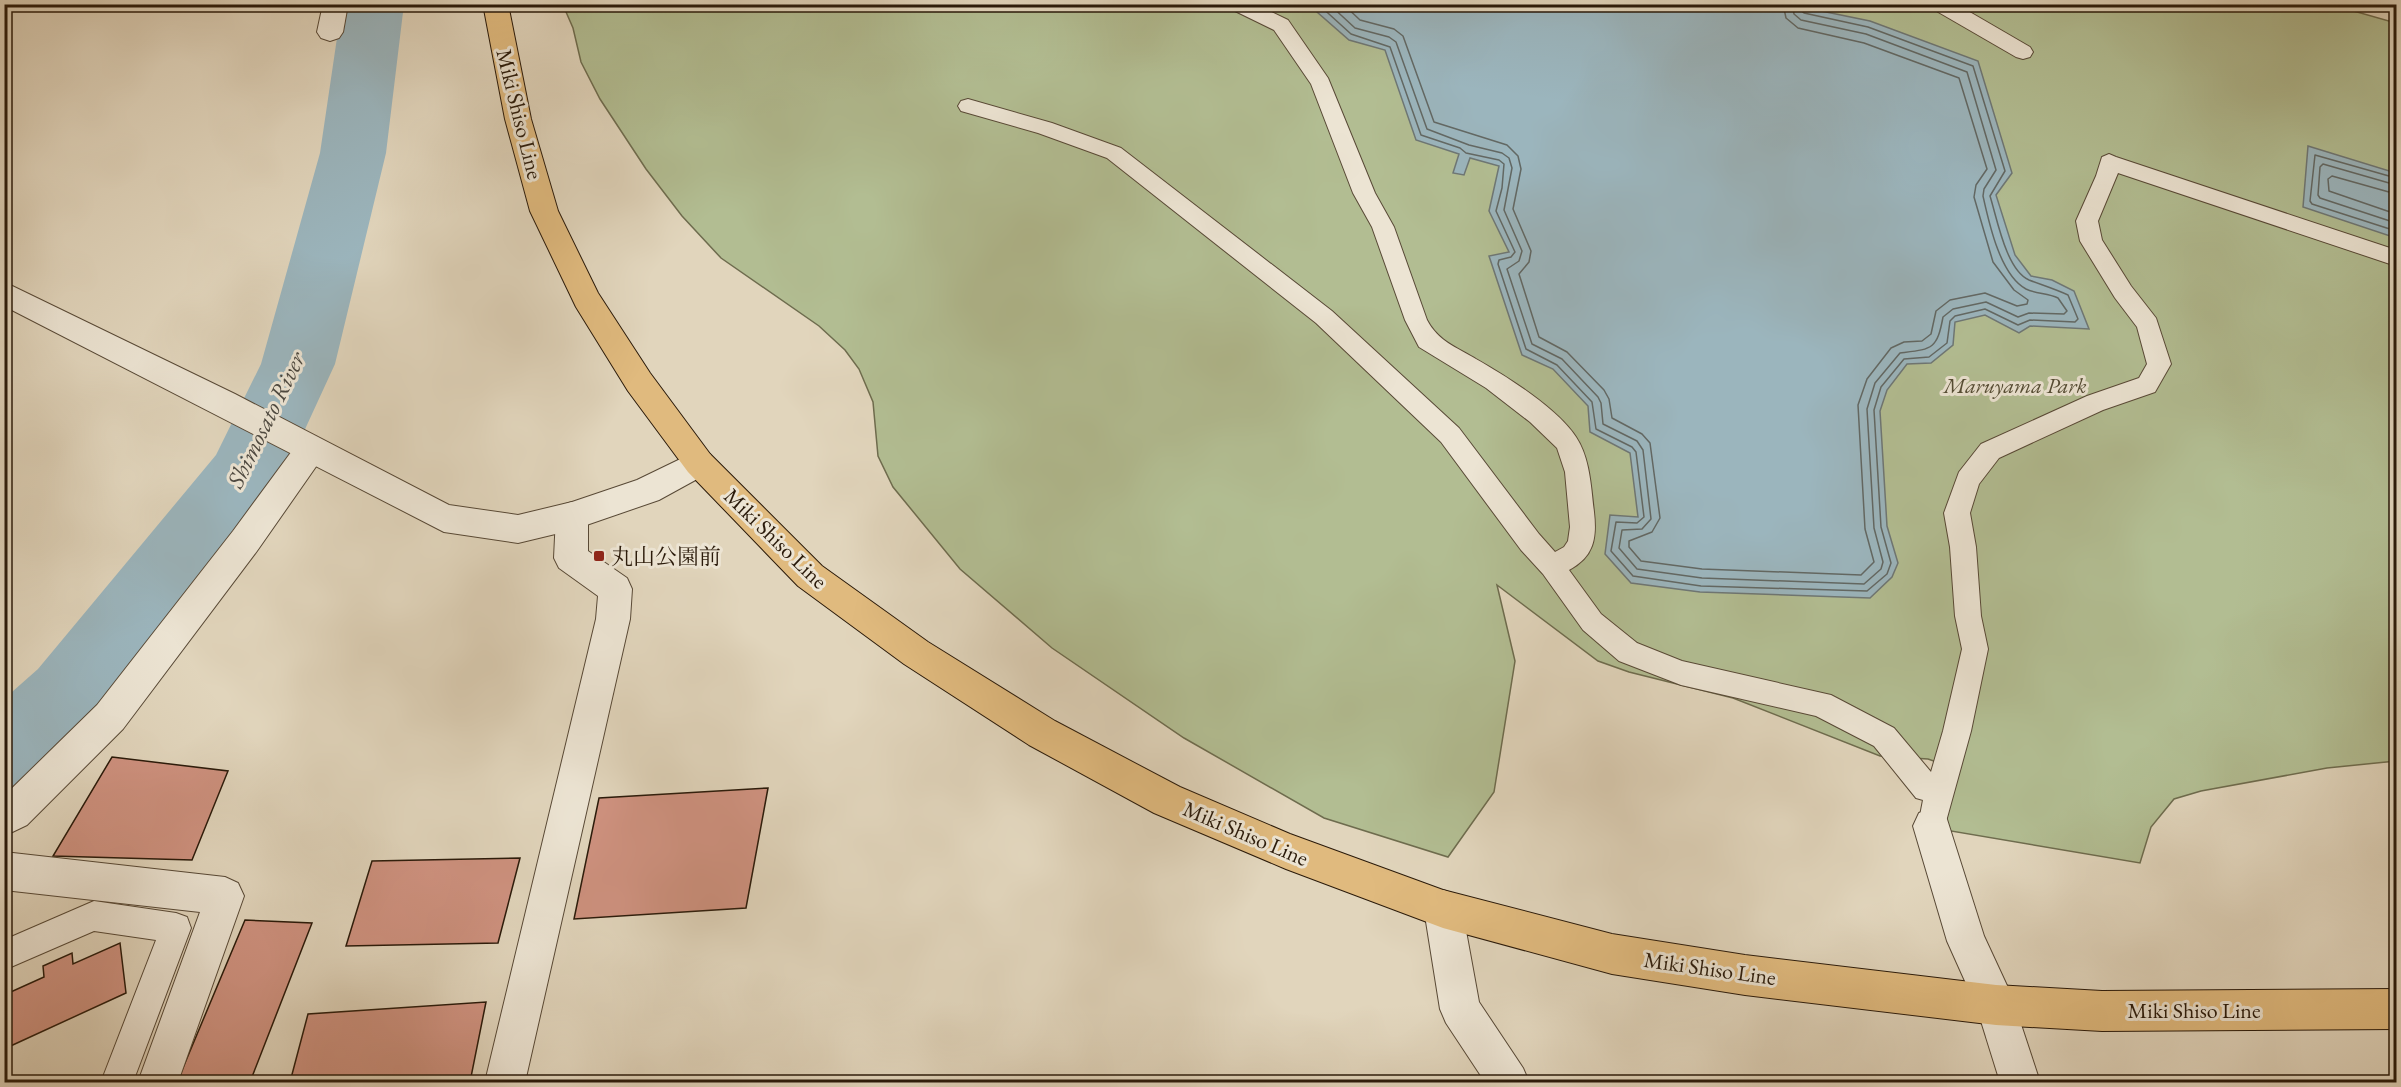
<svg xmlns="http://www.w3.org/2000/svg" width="2401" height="1087" font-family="'EB Garamond','Noto Serif JP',serif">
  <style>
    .green { fill: #b2bd92; stroke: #6e6c4e; stroke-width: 1.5 }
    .water { fill: #9bb5bd; stroke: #6e7775; stroke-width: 1.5 }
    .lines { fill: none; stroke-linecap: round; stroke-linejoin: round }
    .shore { stroke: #626864; stroke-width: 1.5 }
    .river { fill: #9bb5bd; fill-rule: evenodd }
    .building { fill: #cf9280; stroke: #2a1a0a; stroke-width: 1.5 }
    .service-casing { stroke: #584936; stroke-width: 2 }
    .minor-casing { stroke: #584936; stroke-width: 2 }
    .tertiary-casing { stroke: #584936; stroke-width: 2 }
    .primary-casing { stroke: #2a1a0a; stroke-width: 2 }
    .service { fill: #ece4d3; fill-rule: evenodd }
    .minor { fill: #ece4d3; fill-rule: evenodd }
    .tertiary { fill: #ece4d3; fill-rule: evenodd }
    .primary { fill: #e0ba7e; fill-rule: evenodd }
    .poi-dot { fill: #8f2418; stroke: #ece4d3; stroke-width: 2 }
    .labels { text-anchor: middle; stroke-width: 6; stroke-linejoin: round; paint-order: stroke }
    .street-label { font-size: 22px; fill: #2a1a0a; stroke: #ece4d3 }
    .park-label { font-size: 22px; font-style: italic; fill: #534b33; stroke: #ece4d3 }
    .poi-label { font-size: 22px; fill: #2a1a0a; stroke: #ece4d3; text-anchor: start }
    .water-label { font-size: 24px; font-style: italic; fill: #4c4840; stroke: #ece4d3 }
  </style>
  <rect width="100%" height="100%" fill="#e1d5bc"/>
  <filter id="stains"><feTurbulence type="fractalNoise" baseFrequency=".00333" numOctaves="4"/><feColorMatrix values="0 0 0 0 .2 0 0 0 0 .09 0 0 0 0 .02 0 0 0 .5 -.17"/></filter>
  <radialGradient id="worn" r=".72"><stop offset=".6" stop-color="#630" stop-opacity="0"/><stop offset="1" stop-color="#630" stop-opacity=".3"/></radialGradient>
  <polygon class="green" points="2329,4 2396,23 2396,761 2327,768 2201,791 2174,799 2151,827 2140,863 1939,829 1951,767 1928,759 1880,756 1733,698 1629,672 1598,661 1497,585 1515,661 1494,792 1448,857 1324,818 1184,738 1052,648 960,569 893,487 878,456 873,402 859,369 845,350 819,326 721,258 682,216 646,169 600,99 581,62 573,28 563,5"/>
  <g class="water">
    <polygon points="1309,5 1792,5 1870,21 1978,61 2012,173 1996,195 2015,255 2031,276 2052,280 2074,291 2089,329 2030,326 2019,333 1985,315 1955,322 1953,345 1931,363 1907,364 1887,390 1880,411 1887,526 1898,563 1892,577 1870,598 1700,592 1631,583 1605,554 1610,515 1638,517 1630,453 1590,432 1588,406 1553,369 1522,355 1489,256 1509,252 1489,211 1499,166 1470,158 1464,175 1453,173 1459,154 1416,140 1385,50 1349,40"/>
    <polygon points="2308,146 2396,173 2396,238 2303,207"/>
  </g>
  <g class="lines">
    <g class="shore">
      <path d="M1318,4L1351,34L1390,47L1421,135L1460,148L1466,153L1499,160L1504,164L1502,188L1496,211L1515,252L1511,257L1499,260L1498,264L1526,349L1557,365L1592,402L1596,429L1632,447L1636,452L1644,517L1637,523L1616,522L1611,551L1633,576L1701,586L1867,591L1887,574L1891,563L1881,527L1874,410L1881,387L1904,359L1929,357L1947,343L1950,321L1955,316L1985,309L2018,325L2030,320L2075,322L2078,319L2068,295C2055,289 2042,285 2029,280C2006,270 1997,218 1990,196L2005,171L1973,66L1868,27L1804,13L1800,10L1799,4"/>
      <path d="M1329,4L1355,28L1389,37L1396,42L1427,129L1469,145L1502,153L1509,158L1512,168L1504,210L1522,251L1519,261L1507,269L1532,344L1562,359L1598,397L1601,403L1603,424L1637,441L1643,450L1651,519L1642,529L1622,530L1619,548L1637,569L1702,578L1864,584L1881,569L1883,562L1874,528L1867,409L1875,383L1900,353C1932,349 1937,350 1943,317L1953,309L1986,302L2018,317L2029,313L2064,314L2067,311L2058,298C2048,293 2036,294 2026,289C2000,275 1989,223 1983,196L1984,189L1996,170L1967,72L1866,34L1801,20L1794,14L1792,4"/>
      <polyline points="1343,4 1360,20 1394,29 1403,36 1434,122 1507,145 1518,156 1521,169 1513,209 1531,251 1529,262 1519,274 1539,337 1567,352 1604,390 1609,399 1612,418 1642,434 1650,443 1660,518 1652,532 1629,541 1629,547 1641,561 1702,569 1861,575 1874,562 1865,529 1858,405 1867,379 1891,348 1904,342 1922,341 1931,334 1936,311 1950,300 1985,293 2017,306 2027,304 2028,300 2014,290 1993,262 1974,197 1976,185 1987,169 1959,78 1864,43 1798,28 1786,18 1783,4"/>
      <polyline points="2396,178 2315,155 2310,201 2312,204 2396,231"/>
      <polyline points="2396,185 2323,164 2320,167 2318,195 2320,198 2396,223"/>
      <polyline points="2396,194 2332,176 2328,179 2329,191 2396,214"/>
    </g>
    <polygon class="river" points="342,4 404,4 386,153 335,364 272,501 100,725 35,788 4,800 4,699 38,669 216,455 261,364 320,153"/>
  </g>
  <g class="building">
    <polygon points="112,757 228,771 192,860 53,856"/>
    <polygon points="768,788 746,908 574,919 599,798"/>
    <polygon points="520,858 498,943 346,946 372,861"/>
    <polygon points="245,920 312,923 250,1082 177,1082"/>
    <polygon points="120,943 126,993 4,1049 4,995 44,977 43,966 72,953 73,964"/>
    <polygon points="486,1002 470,1082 290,1082 308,1014"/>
  </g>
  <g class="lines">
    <g class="service-casing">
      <g id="service">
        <path d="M1229,4H1255L1288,20L1328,78L1375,193L1394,227L1427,320C1438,341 1456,347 1476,359C1506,376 1557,408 1576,437C1590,458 1591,487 1594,512C1597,538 1594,557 1569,570L1601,614L1637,643L1682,661L1831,695L1894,728L1931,772L1943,731L1962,649L1955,616L1950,547L1944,513L1959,472L1981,444L2087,396L2139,378L2147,364L2137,327L2115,298L2080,241L2076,221L2096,176L2102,157L2109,154L2116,157L2396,250V266L2118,173L2098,221L2102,240L2131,286L2156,318L2171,364L2155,392L2103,410L1999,458L1979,484L1970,513L1976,547L1981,616L1988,649L1971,731L1942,836L1932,840L1922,836L1918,826L1923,800L1916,798L1874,746L1816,716L1681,685L1619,661L1583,630L1543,574L1521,550L1441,442L1316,323L1107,158L1038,133L961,111L958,106L961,101L968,99L1052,123L1121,148L1332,311L1459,428L1539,534L1555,552L1564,547L1568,541L1570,527L1565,472L1557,448L1530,422L1486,388L1419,347L1405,320L1372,227L1353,193L1311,84L1274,30L1231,9Z"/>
        <polygon points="1931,4 1956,4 2030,47 2033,52 2030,57 2023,59 2016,57 1933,9"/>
        <polygon points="94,901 176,913 187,917 191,928 133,1082 101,1082 156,940 94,931 4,970 4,940"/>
      </g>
    </g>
    <g class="minor-casing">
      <g id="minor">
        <polygon points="323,4 348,4 343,32 339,38 330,41 321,38 317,32"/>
        <polygon points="311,436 322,440 327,449 322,458 257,551 123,729 27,825 4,836 4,796 97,705 233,531 300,440"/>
        <polygon points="572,502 584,506 588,516 588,551 627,578 632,589 630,619 525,1082 485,1082 596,619 598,596 559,568 554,558 556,516 560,506"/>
        <polygon points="1932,808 1945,813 1984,936 2016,1005 2010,1019 1996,1025 1982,1019 1947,941 1913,826 1919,813"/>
        <polygon points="4,852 225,877 238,883 244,896 178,1082 138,1082 200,912 4,890"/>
        <polygon points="1443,890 1457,895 1462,909 1479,1002 1523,1068 1529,1082 1485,1082 1446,1023 1440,1009 1424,909 1429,895"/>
      </g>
    </g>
    <g class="tertiary-casing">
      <g id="tertiary">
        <polygon points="4,282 235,394 449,505 518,515 572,502 637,480 699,450 710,454 715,463 710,472 659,500 572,530 518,543 444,532 4,306"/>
        <polygon points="1996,985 2010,991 2040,1082 2000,1082 1976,1005 1982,991"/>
      </g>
    </g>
    <g class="primary-casing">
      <polygon id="primary" points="483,4 508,4 531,119 558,211 598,293 650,373 710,454 822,566 928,642 1055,721 1180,787 1290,834 1443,890 1612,934 1745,955 1996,985 2102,991 2396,989 2396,1029 2102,1031 1996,1025 1745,995 1612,974 1443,928 1286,869 1154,813 1029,745 904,664 798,586 688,472 628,391 576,307 530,211 505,119"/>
    </g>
    <use href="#service" class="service"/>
    <use href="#minor" class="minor"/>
    <use href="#tertiary" class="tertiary"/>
    <use href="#primary" class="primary"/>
  </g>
  <rect class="poi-dot" x="593" y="550" width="12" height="12" rx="3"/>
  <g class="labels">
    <g class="street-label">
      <text transform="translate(520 114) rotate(76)" y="8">Miki Shiso Line</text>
      <text transform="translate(776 538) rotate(44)" y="8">Miki Shiso Line</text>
      <text transform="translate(1246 833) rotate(23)" y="8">Miki Shiso Line</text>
      <text transform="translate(1710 968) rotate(8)" y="8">Miki Shiso Line</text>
      <text x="2194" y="1018">Miki Shiso Line</text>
    </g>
    <g class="park-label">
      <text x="2015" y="393">Maruyama Park</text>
    </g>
    <g class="poi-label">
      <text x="611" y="564">丸山公園前</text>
    </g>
    <g class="water-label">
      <text transform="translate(266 420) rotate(-64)" y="8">Shimosato River</text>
    </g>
  </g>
  <rect width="2401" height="1087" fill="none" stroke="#e1d5bc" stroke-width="24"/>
  <rect x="6" y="6" width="2389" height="1075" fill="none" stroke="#2a1a0a" stroke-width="3"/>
  <rect x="12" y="12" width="2377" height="1063" fill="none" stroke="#2a1a0a" stroke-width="1.5"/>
  <rect width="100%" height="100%" filter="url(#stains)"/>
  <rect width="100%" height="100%" fill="url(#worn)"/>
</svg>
